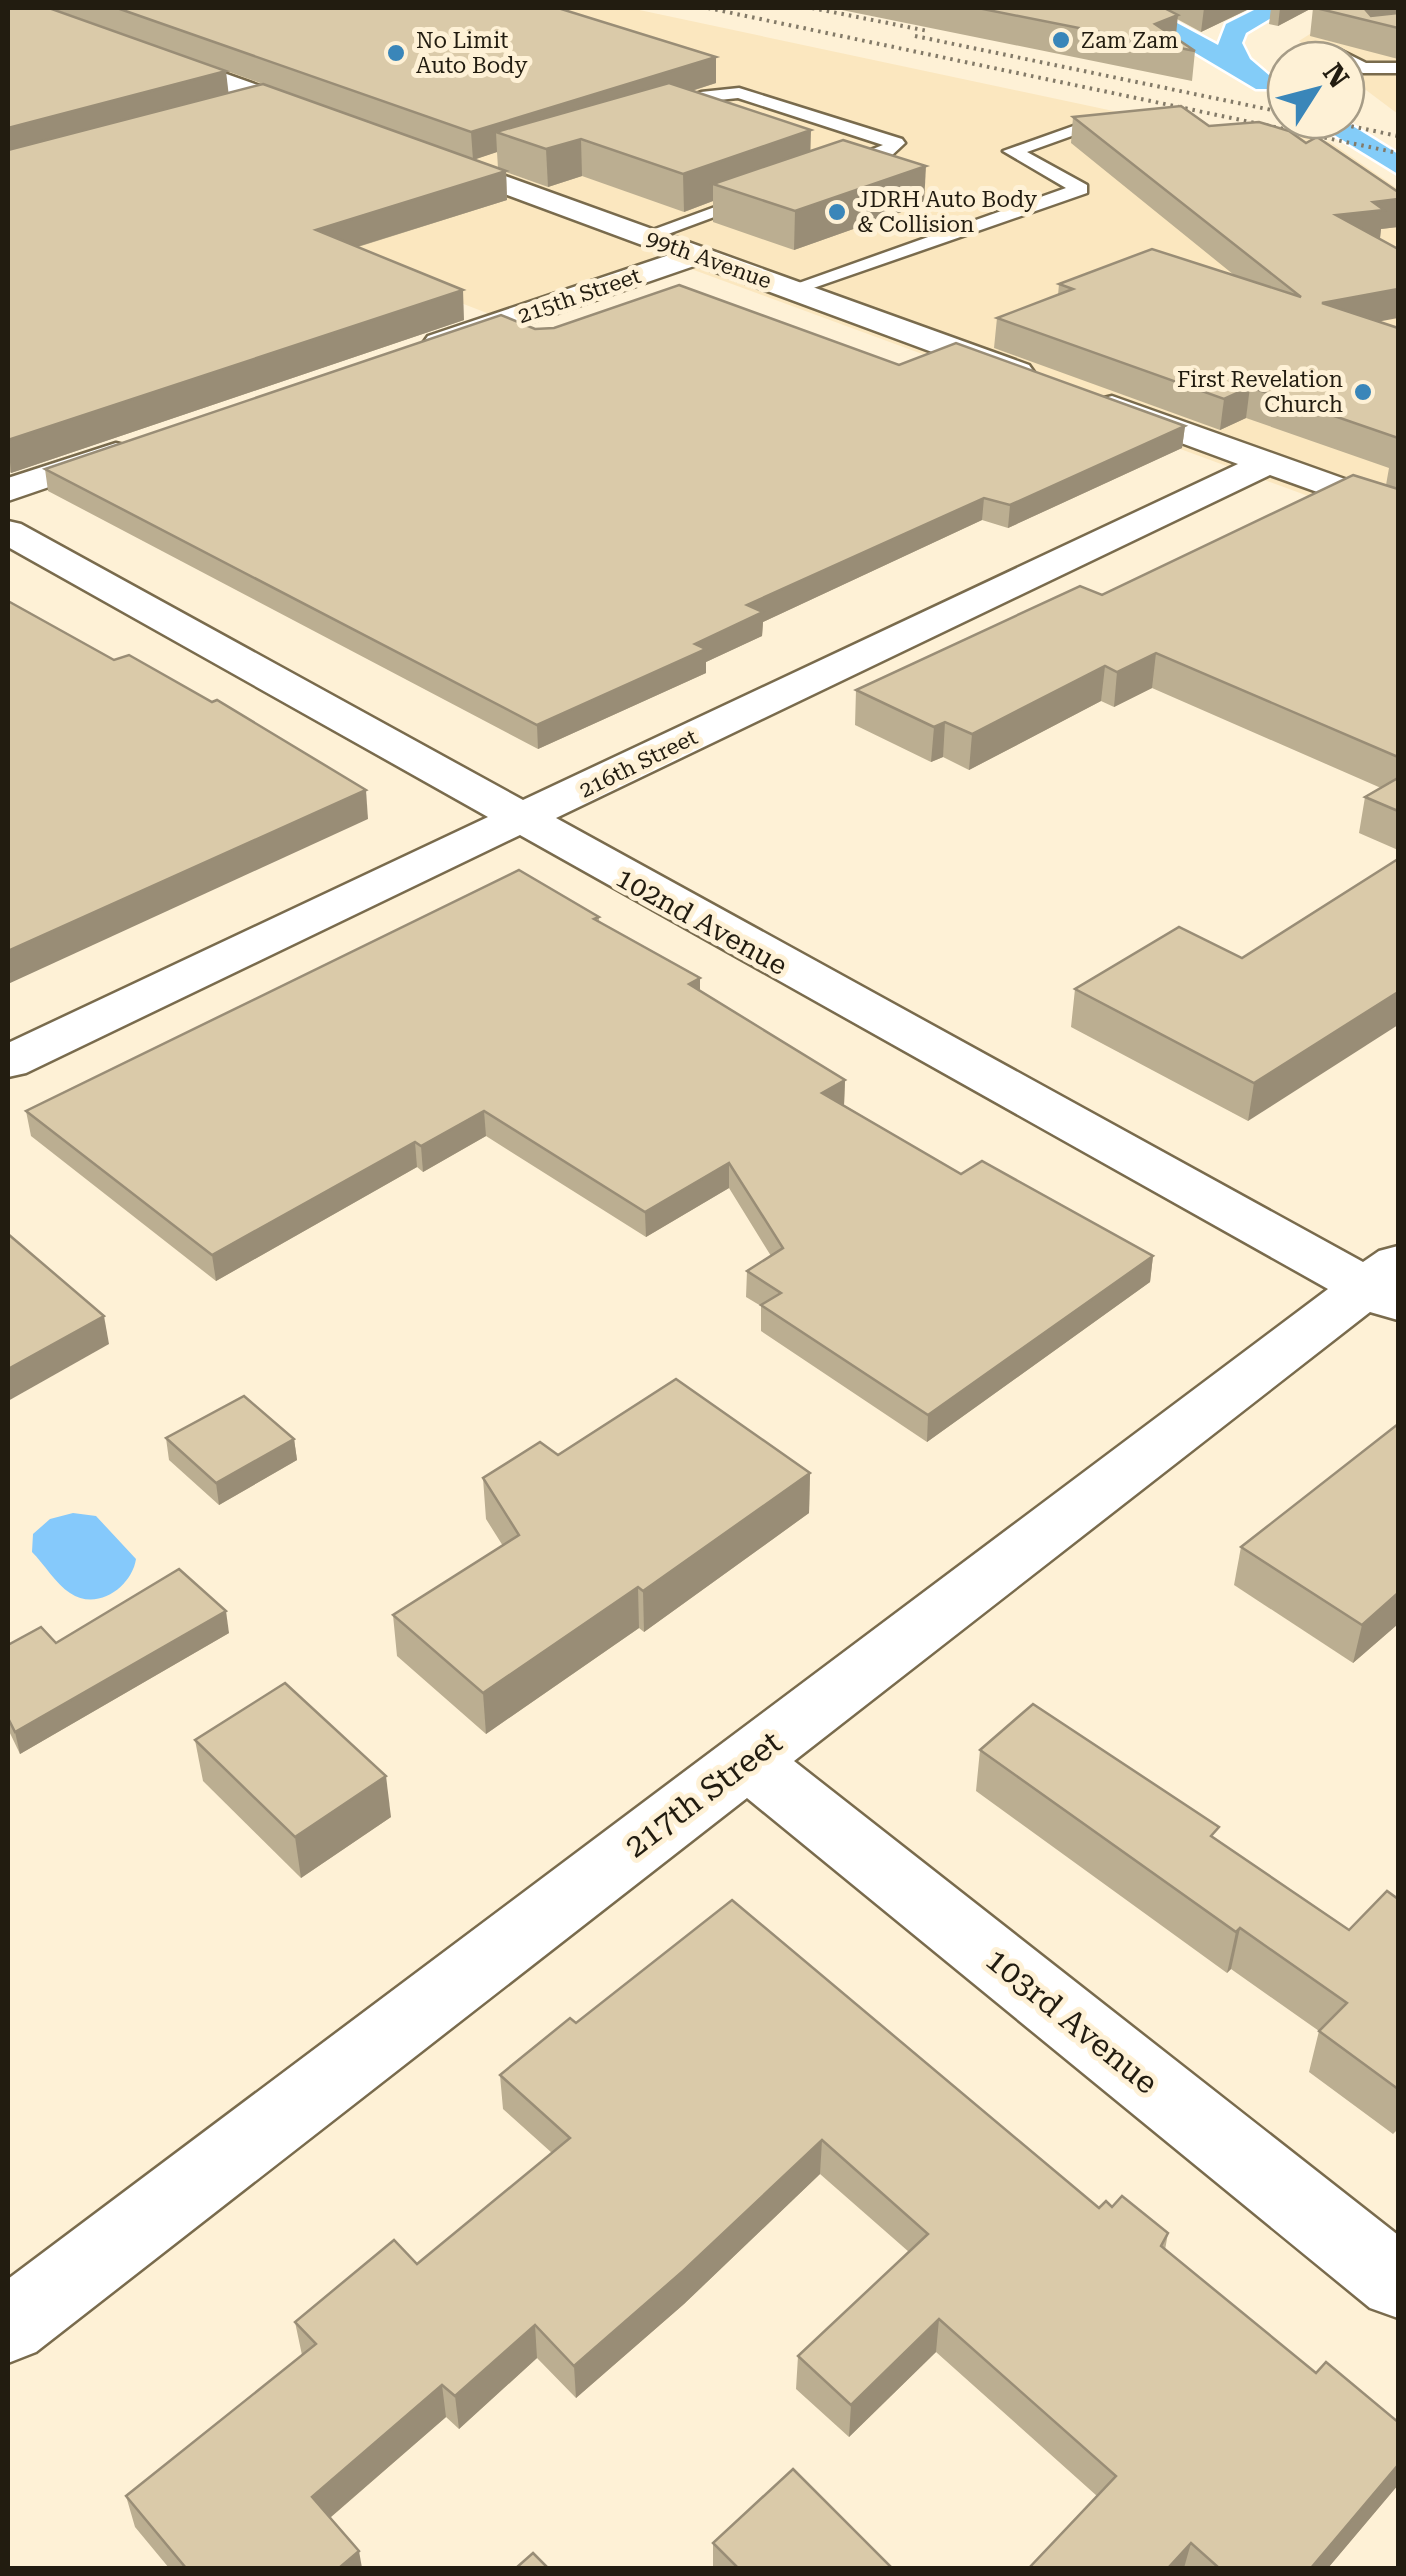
<svg xmlns="http://www.w3.org/2000/svg" width="1406" height="2576" font-family="'Roboto Serif',serif">
  <style>
    .built { fill: #fbe7bf }
    .water { fill: #85c9fb }
    .lines { fill: none; stroke-linecap: round; stroke-linejoin: round }
    .service-casing { stroke: #796b4d; stroke-width: 5 }
    .minor-casing { stroke: #796b4d; stroke-width: 5 }
    .primary-casing { stroke: #fff; stroke-width: 5 }
    .service { fill: #fff; fill-rule: evenodd }
    .minor { fill: #fff; fill-rule: evenodd }
    .primary { fill: #83ccf8; fill-rule: evenodd }
    .rail { stroke: #837a68; stroke-width: 4; stroke-dasharray: 2.5 5; stroke-linecap: butt }
    .wall { fill: #bbae91; fill-rule: evenodd }
    .shaded-wall { fill: #998d76 }
    .building { fill: #dacaa9; stroke: #998d76; stroke-width: 2.5 }
    .poi-dot { fill: #3a86b9; stroke: #fef1d6; stroke-width: 4 }
    .labels { text-anchor: middle; stroke-width: 10; stroke-linejoin: round; paint-order: stroke }
    .far-poi-label { font-size: 22px; fill: #221c10; stroke: #fef1d6; text-anchor: start }
    .far-street-label { font-size: 22px; fill: #221c10; stroke: #fef1d6 }
    .street-label { font-size: 28px; fill: #221c10; stroke: #fef1d6 }
    .near-street-label { font-size: 32px; fill: #221c10; stroke: #fef1d6 }
  </style>
  <rect width="100%" height="100%" fill="#fef1d6"/>
  <g class="built">
    <polygon points="8,8 630,8 1254,141 1270,129 1330,142 1398,189 1398,529 683,266 518,325 242,218 427,165"/>
    <polygon points="1349,9 1398,19 1398,114 1346,75 1346,60 1325,60 1299,41"/>
  </g>
  <path class="water" d="M73,1513L96,1516L136,1559C132,1586 98,1612 70,1593C56,1584 44,1564 32,1552L33,1534L50,1519Z"/>
  <g class="lines">
    <g class="service-casing">
      <g id="service">
        <polygon points="1338,49 1366,63 1398,63 1398,73 1363,73 1346,65 1346,60 1332,57 1330,54"/>
        <polygon points="739,88 902,139 905,143 890,157 841,173 832,168 835,164 883,145 738,98 709,101 661,115 652,110 701,92"/>
        <polygon points="1079,124 1094,128 1027,152 1087,185 1087,193 799,293 782,289 1066,188 1003,151"/>
        <polygon points="753,193 768,197 652,240 636,236"/>
      </g>
    </g>
    <g class="minor-casing">
      <g id="minor">
        <polygon points="8,8 41,8 322,108 326,114 313,122 304,120 10,13"/>
        <polygon points="436,151 1029,365 1034,372 1029,379 1005,379 697,265 450,350 428,350 423,343 428,336 669,255 426,165 422,159 426,153"/>
        <polygon points="1112,396 1398,498 1398,521 1270,475 556,818 1363,1262 1379,1251 1398,1246 1398,1320 1370,1312 794,1761 1398,2235 1398,2318 1370,2308 747,1798 36,2352 8,2363 8,2279 1328,1289 520,835 26,1073 8,1077 8,1043 488,817 8,547 8,521 21,524 523,800 1238,464 1100,413 1095,406 1100,399"/>
        <polygon points="116,443 128,446 133,453 128,460 8,501 8,478"/>
      </g>
    </g>
    <g class="primary-casing">
      <g id="primary">
        <polygon points="1120,8 1149,8 1218,45 1226,24 1258,8 1288,8 1246,33 1242,43 1250,59 1278,83 1274,89 1256,89"/>
        <polygon points="1310,120 1343,120 1398,154 1398,174"/>
      </g>
    </g>
    <use href="#service" class="service"/>
    <use href="#minor" class="minor"/>
    <use href="#primary" class="primary"/>
    <g class="rail">
      <polyline points="708,8 1398,153"/>
      <polyline points="812,8 928,31"/>
      <polyline points="915,36 1286,113"/>
      <polyline points="1322,120 1398,136"/>
    </g>
  </g>
  <g class="wall">
    <path d="M8,8L228,93L263,84L51,8H558L716,83L692,91L810,151L924,204L794,250L713,222V201L684,212L582,176L548,187L506,172L507,200L358,247L464,320L11,473L8,471ZM497,152L498,168L473,160Z"/>
    <polygon points="832,8 1251,8 1201,32 1177,19 1175,37 1195,51 1192,81"/>
    <polygon points="1271,8 1312,8 1278,26 1269,24"/>
    <polygon points="1313,8 1397,8 1396,13 1398,13 1398,59 1310,36"/>
    <polygon points="1073,117 1209,126 1306,143 1398,192 1398,227 1381,229 1380,238 1378,238 1379,321 1398,328 1398,850 1359,833 1365,797 1381,788 1152,688 1114,707 1101,701 969,770 943,757 931,762 855,725 856,690 1386,485 1389,468 1246,418 1220,430 994,348 997,318 1058,295 1059,284 1234,275 1071,143"/>
    <polygon points="535,329 1185,426 1182,448 1008,528 982,520 763,622 762,636 706,662 706,673 538,749 48,491 45,469"/>
    <polygon points="1398,859 1248,1121 1071,1027 1075,989 1242,958"/>
    <polygon points="599,917 599,922 700,978 700,991 845,1080 844,1105 961,1174 1153,1256 1150,1282 927,1442 761,1331 761,1306 746,1297 747,1271 771,1256 729,1188 646,1237 486,1136 423,1172 417,1167 216,1281 31,1136 26,1111"/>
    <polygon points="1398,1424 1398,1624 1353,1663 1234,1585 1241,1547"/>
    <polygon points="166,1438 294,1439 297,1460 219,1505 169,1460"/>
    <polygon points="558,1455 810,1473 809,1513 644,1632 639,1628 486,1734 397,1656 393,1615 503,1546 486,1519 483,1478"/>
    <polygon points="229,1633 20,1754 8,1729 8,1645"/>
    <polygon points="195,1740 391,1817 301,1878 203,1781"/>
    <polygon points="980,1750 1216,1840 1349,1930 1398,1899 1398,2129 1393,2134 1309,2072 1319,2031 1231,1969 1227,1973 976,1791"/>
    <polygon points="576,2023 1099,2208 1112,2207 1168,2233 1165,2250 1316,2373 1398,2422 1398,2485 1328,2568 1029,2568 1097,2496 936,2352 849,2437 796,2389 798,2356 909,2252 820,2174 684,2304 576,2398 537,2358 459,2429 446,2417 330,2518 362,2568 169,2568 135,2527 126,2496 302,2355 295,2322 417,2264 552,2153 503,2109 500,2075"/>
    <polygon points="713,2543 892,2568 713,2568"/>
  </g>
  <g class="shaded-wall">
    <polygon points="1204,8 1251,8 1201,32"/>
    <polygon points="1280,8 1312,8 1278,26"/>
    <polygon points="1362,8 1397,8 1394,25 1360,19"/>
    <polygon points="1178,15 1175,45 1155,24"/>
    <polygon points="716,57 716,83 527,143 496,132 497,152 473,160 471,132"/>
    <polygon points="226,71 229,97 8,156 8,128"/>
    <polygon points="811,130 810,167 713,184 713,201 684,212 683,174"/>
    <polygon points="581,139 582,176 548,187 546,149"/>
    <polygon points="926,166 924,204 794,250 795,211"/>
    <polygon points="506,171 507,200 318,259 316,230"/>
    <polygon points="1398,199 1398,227 1381,229 1380,238 1331,243 1336,215 1373,202"/>
    <polygon points="1398,289 1398,318 1318,333 1322,303"/>
    <polygon points="463,290 464,320 11,473 8,440"/>
    <polygon points="1250,387 1246,418 1220,430 1224,399"/>
    <polygon points="1185,426 1182,448 1008,528 1010,505"/>
    <polygon points="984,498 982,520 763,622 762,636 706,662 706,673 538,749 537,725 747,605"/>
    <polygon points="1156,653 1152,688 1114,707 1117,672"/>
    <polygon points="1105,666 1101,701 969,770 972,734"/>
    <polygon points="945,722 943,757 931,762 934,727"/>
    <polygon points="366,790 368,819 8,984 8,951"/>
    <polygon points="700,978 700,1003 689,984"/>
    <polygon points="1398,992 1398,1025 1248,1121 1254,1083"/>
    <polygon points="845,1080 844,1105 822,1093"/>
    <polygon points="484,1111 486,1136 423,1172 421,1146"/>
    <polygon points="415,1142 417,1167 216,1281 212,1255"/>
    <polygon points="729,1163 729,1188 646,1237 645,1212"/>
    <polygon points="1153,1256 1150,1282 927,1442 928,1415"/>
    <polygon points="104,1316 109,1344 8,1401 8,1369"/>
    <polygon points="294,1439 297,1460 219,1505 216,1483"/>
    <polygon points="810,1473 809,1513 644,1632 643,1591"/>
    <polygon points="638,1587 639,1628 486,1734 483,1693"/>
    <polygon points="1398,1593 1398,1624 1353,1663 1362,1625"/>
    <polygon points="226,1611 229,1633 20,1754 15,1732"/>
    <polygon points="386,1776 391,1817 301,1878 295,1837"/>
    <polygon points="1240,1928 1231,1969 1227,1973 1236,1932"/>
    <polygon points="822,2140 820,2174 684,2304 576,2398 574,2366"/>
    <polygon points="939,2319 936,2352 849,2437 851,2405"/>
    <polygon points="535,2325 537,2358 459,2429 455,2396"/>
    <polygon points="442,2385 446,2417 318,2528 312,2497"/>
    <polygon points="1398,2465 1398,2485 1328,2568 1311,2568"/>
    <polygon points="1191,2543 1184,2568 1168,2568"/>
    <polygon points="359,2551 362,2568 339,2568"/>
  </g>
  <g class="building">
    <polygon points="8,8 49,8 226,71 8,128"/>
    <polygon points="117,8 558,8 716,57 471,132"/>
    <polygon points="978,8 1164,8 1178,15 1155,24 1195,51"/>
    <polygon points="1316,8 1364,8 1371,16 1398,13 1398,28"/>
    <polygon points="669,83 811,130 683,174 581,139 546,149 496,132"/>
    <polygon points="263,84 506,171 316,230 463,290 8,440 8,150"/>
    <polygon points="1181,106 1209,126 1259,122 1289,131 1306,143 1317,137 1398,192 1398,199 1373,202 1384,210 1336,215 1398,249 1398,289 1322,303 1398,328 1398,438 1250,387 1224,399 997,318 1073,289 1059,284 1152,249 1301,297 1073,117"/>
    <polygon points="843,140 926,166 795,211 713,184"/>
    <polygon points="679,285 899,365 956,343 1185,426 1010,505 984,498 747,605 763,612 695,644 706,649 537,725 45,469 501,315 535,329 554,328"/>
    <polygon points="1353,475 1398,489 1398,757 1156,653 1117,672 1105,666 972,734 945,722 934,727 856,690 1080,586 1102,595"/>
    <polygon points="8,601 114,660 129,655 212,702 217,700 366,790 8,951"/>
    <polygon points="1398,778 1398,811 1365,797"/>
    <polygon points="1398,859 1398,992 1254,1083 1075,989 1179,927 1242,958"/>
    <polygon points="519,870 599,917 594,919 700,978 689,984 845,1080 822,1093 961,1174 982,1161 1153,1256 928,1415 761,1305 781,1293 747,1271 783,1248 729,1163 645,1212 484,1111 421,1146 415,1142 212,1255 26,1111"/>
    <polygon points="8,1234 104,1316 8,1369"/>
    <polygon points="676,1379 810,1473 643,1591 638,1587 483,1693 393,1615 519,1535 483,1478 540,1442 558,1455"/>
    <polygon points="244,1396 294,1439 216,1483 166,1438"/>
    <polygon points="1398,1424 1398,1593 1362,1625 1241,1547"/>
    <polygon points="179,1569 226,1611 15,1732 8,1718 8,1645 41,1627 56,1643"/>
    <polygon points="285,1683 386,1776 295,1837 195,1740"/>
    <polygon points="1033,1704 1219,1827 1211,1836 1349,1930 1387,1891 1398,1899 1398,2089 1319,2031 1347,2003 1240,1928 1236,1932 980,1750"/>
    <polygon points="732,1900 1099,2208 1106,2201 1112,2207 1122,2196 1168,2233 1161,2246 1316,2373 1326,2362 1398,2422 1398,2465 1311,2568 1219,2568 1191,2543 1168,2568 1029,2568 1116,2476 939,2319 851,2405 798,2356 928,2234 822,2140 683,2271 574,2366 535,2325 455,2396 442,2385 312,2497 359,2551 339,2568 186,2568 126,2496 316,2344 295,2322 394,2240 417,2264 570,2138 500,2075 570,2018 576,2023"/>
    <polygon points="793,2469 892,2568 738,2568 713,2543"/>
    <polygon points="533,2553 548,2568 516,2568"/>
  </g>
  <g class="poi-dot">
    <circle cx="1061" cy="40" r="10"/>
    <circle cx="396" cy="53" r="10"/>
    <circle cx="837" cy="212" r="10"/>
    <circle cx="1363" cy="392" r="10"/>
  </g>
  <g class="labels">
    <g class="far-poi-label">
      <text x="416" y="48">No Limit<tspan x="416" dy="25">Auto Body</tspan></text>
      <text x="1081" y="48">Zam Zam</text>
      <text x="857" y="207">JDRH Auto Body<tspan x="857" dy="25">&amp; Collision</tspan></text>
      <text x="1343" y="387" text-anchor="end">First Revelation<tspan x="1343" dy="25">Church</tspan></text>
    </g>
    <g class="far-street-label">
      <text transform="translate(709 259) rotate(20)" y="8">99th Avenue</text>
      <text transform="translate(579 295) rotate(-19)" y="8">215th Street</text>
      <text transform="translate(638 763) rotate(-26)" y="8">216th Street</text>
    </g>
    <g class="street-label">
      <text transform="translate(702 921) rotate(29)" y="10">102nd Avenue</text>
    </g>
    <g class="near-street-label">
      <text transform="translate(703 1794) rotate(-37)" y="11">217th Street</text>
      <text transform="translate(1072 2021) rotate(39)" y="11">103rd Avenue</text>
    </g>
  </g>
  <rect width="1406" height="2576" fill="none" stroke="#221c10" stroke-width="20"/>
  <g transform="translate(1316 90) rotate(54)"><circle r="48" fill="#fef1d6" stroke="#a69c87" stroke-width="2.5"/>
  <path d="M0-8L18 38L0 25L-18 38Z" fill="#3a86b9"/>
  <text y="-15" font-size="28" font-weight="bold" text-anchor="middle" fill="#221c10">N</text>
  </g>
</svg>
